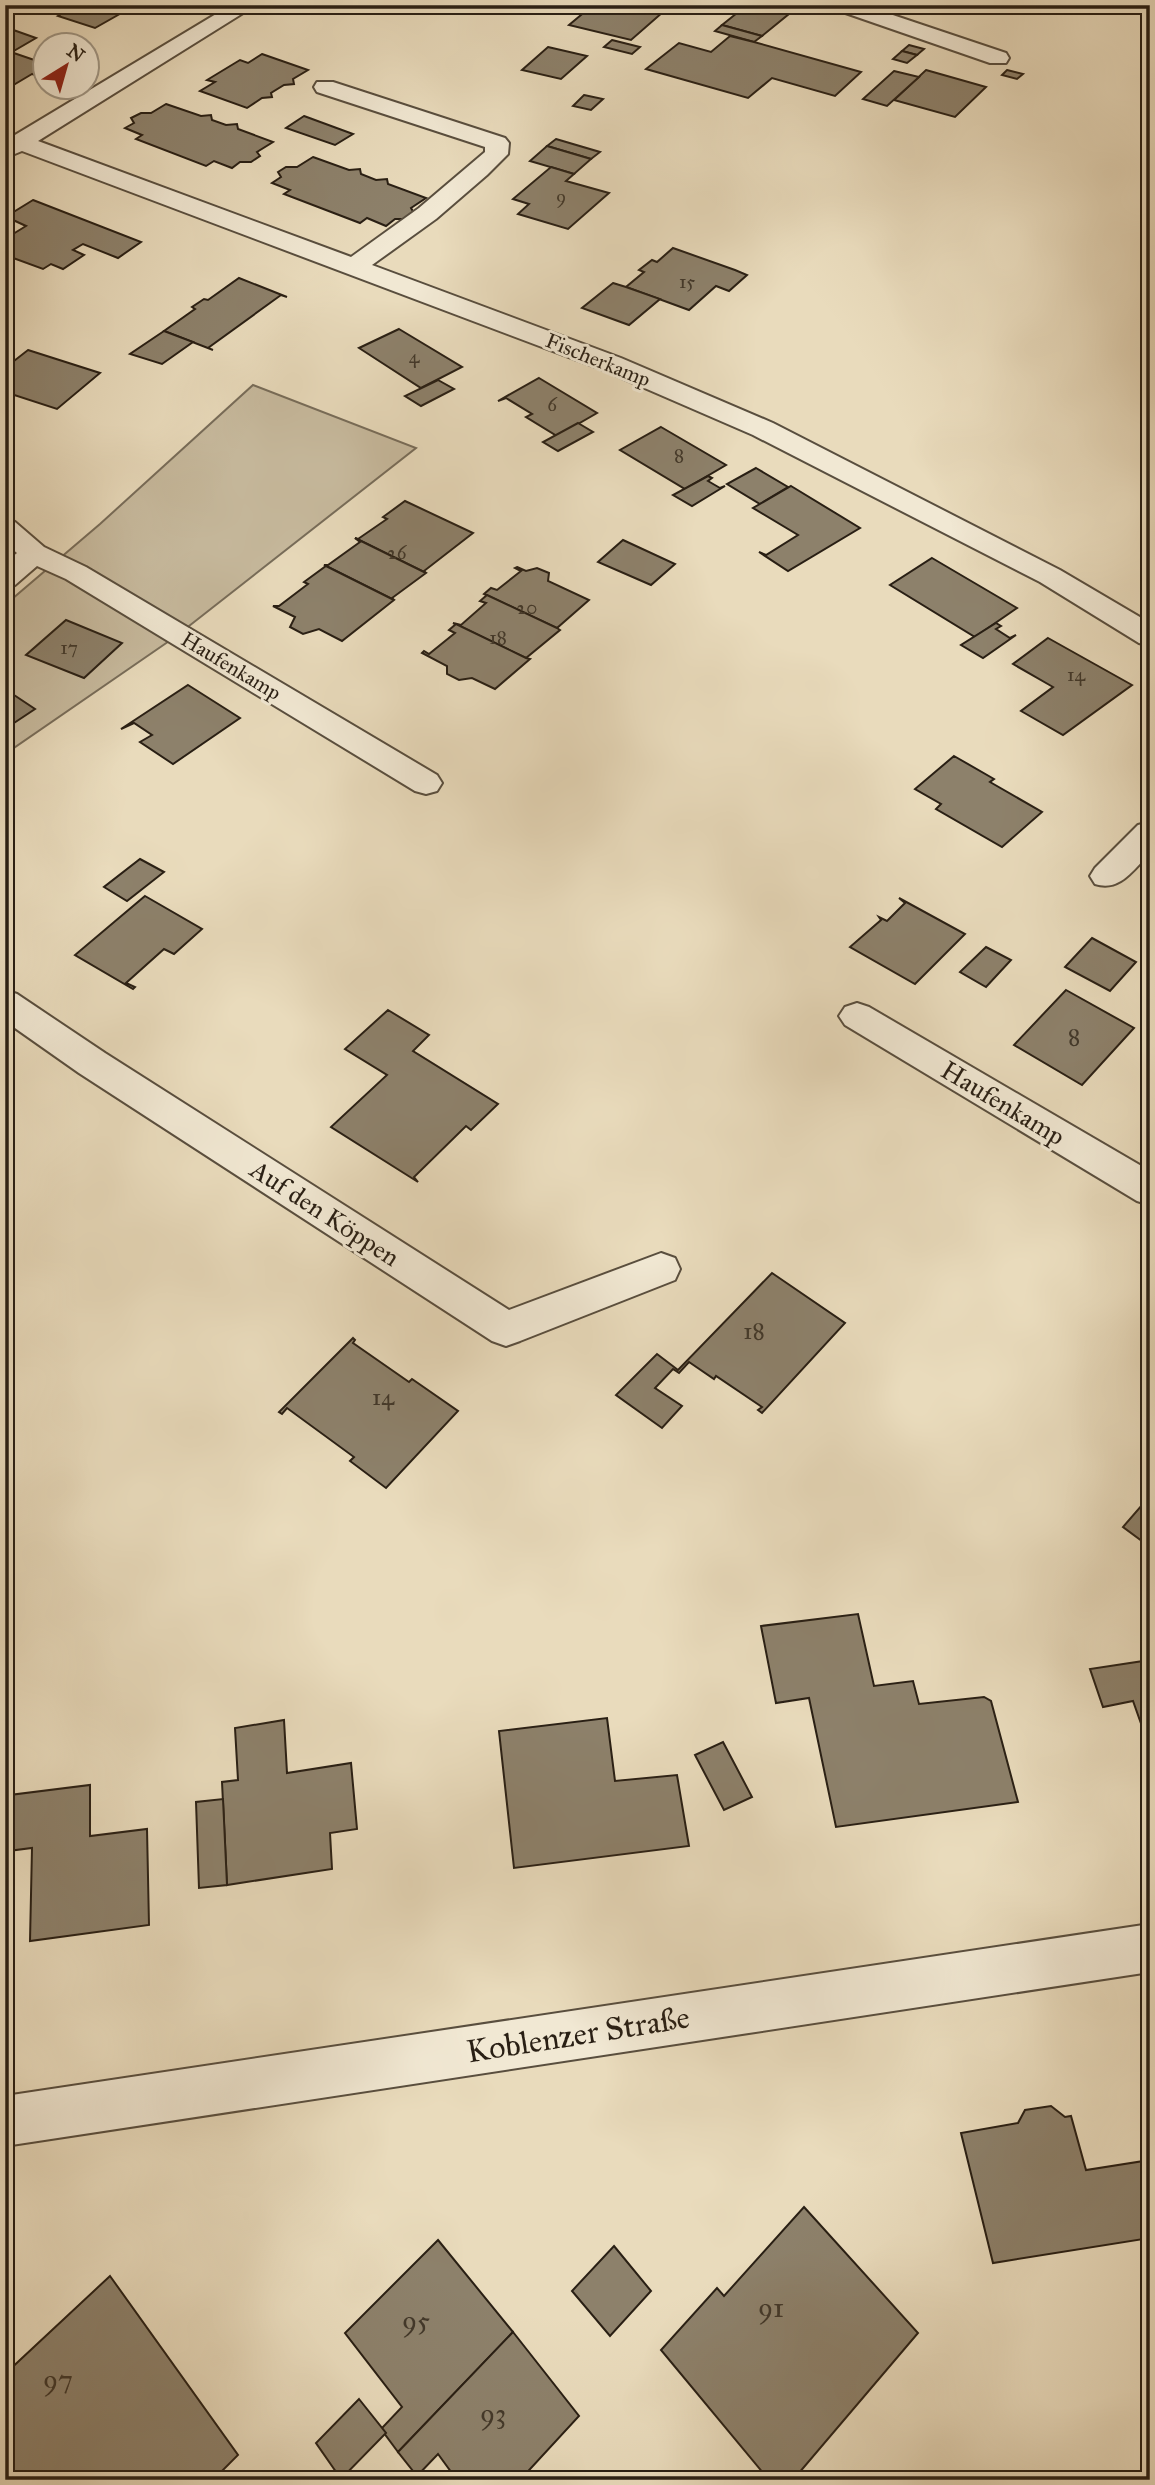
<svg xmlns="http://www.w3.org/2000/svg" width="1155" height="2485" font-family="'IM FELL Great Primer',serif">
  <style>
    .green { fill: #c8bb9f; stroke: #786d5a; stroke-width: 2 }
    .building { fill: #8d816b; stroke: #291f14; stroke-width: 2 }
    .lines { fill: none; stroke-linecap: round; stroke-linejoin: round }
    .minor-casing { stroke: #594e3e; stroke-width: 4 }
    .minor { fill: #f1e8d3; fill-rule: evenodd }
    .labels { text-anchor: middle; stroke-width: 6; stroke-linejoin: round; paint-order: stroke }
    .far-number-label { font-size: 19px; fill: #42382a }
    .far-street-label { font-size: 21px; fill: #291f14; stroke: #f1e8d3 }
    .number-label { font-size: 23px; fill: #42382a }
    .street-label { font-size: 26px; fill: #291f14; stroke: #f1e8d3 }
    .near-number-label { font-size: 28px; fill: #42382a }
    .near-street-label { font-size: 32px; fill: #291f14; stroke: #f1e8d3 }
  </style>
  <rect width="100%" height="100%" fill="#e9dbbc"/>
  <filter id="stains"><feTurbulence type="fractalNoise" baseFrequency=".00286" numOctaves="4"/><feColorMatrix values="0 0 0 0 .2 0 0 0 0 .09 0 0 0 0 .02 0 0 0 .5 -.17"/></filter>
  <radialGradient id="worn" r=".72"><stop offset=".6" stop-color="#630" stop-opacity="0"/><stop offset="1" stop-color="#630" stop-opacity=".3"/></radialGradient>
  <polygon class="green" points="253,385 416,448 175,637 5,754 5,605 100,524"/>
  <g class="building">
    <polygon points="76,5 126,5 132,7 95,28 58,16"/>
    <polygon points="593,5 671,5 631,40 569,25"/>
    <polygon points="747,5 783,5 795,9 762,36 722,25"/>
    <polygon points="722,25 762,36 754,42 715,31"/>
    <polygon points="5,27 36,38 12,52 5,50"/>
    <polygon points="730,36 754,42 861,72 835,96 772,78 748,98 646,69 679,43 711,52"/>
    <polygon points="612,40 640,47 632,54 604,47"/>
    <polygon points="909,45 924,49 917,55 902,51"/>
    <polygon points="548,47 587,56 561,79 522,70"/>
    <polygon points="5,50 46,64 46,73 39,76 32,74 5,90"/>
    <polygon points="902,51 917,55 907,63 893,59"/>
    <polygon points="262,54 308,70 293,79 294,84 284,85 271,93 272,97 262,98 247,108 200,91 215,82 207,80 240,60 248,63"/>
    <polygon points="926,70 986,87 955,117 894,100"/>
    <polygon points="1007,70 1023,74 1017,79 1002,75"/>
    <polygon points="894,71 919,77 887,106 863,99"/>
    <polygon points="584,95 603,99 591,110 573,106"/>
    <polygon points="166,104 201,116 211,115 212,120 226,125 237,124 238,129 273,142 257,152 260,156 251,162 240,162 232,168 214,161 206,166 136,139 142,135 125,128 134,123 131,118 141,113 151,113"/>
    <polygon points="304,116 353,134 335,145 286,128"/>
    <polygon points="556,139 600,152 591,159 547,146"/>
    <polygon points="547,146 591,159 574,174 530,161"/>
    <polygon points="313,157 349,170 360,169 361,174 376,180 387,179 388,184 426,198 411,208 414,213 406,219 395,219 386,226 367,218 360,223 284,194 290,190 272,183 281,177 278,172 286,167 297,167"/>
    <polygon points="551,167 574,174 566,181 609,193 568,229 518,214 529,204 513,199"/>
    <polygon points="33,200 141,242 118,258 83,244 73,250 84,255 63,269 51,264 43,269 5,255 5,239 26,226 13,220 12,213"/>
    <polygon points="673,248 735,270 747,275 729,291 716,286 689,310 626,287 644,272 639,270 652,260 657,262"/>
    <polygon points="239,278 287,297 281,295 208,348 213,350 164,331 195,309 192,307 204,299 208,300"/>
    <polygon points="613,283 626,287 660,299 629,325 582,308"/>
    <polygon points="399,329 462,367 421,388 359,348"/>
    <polygon points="164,331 193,342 162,364 130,354"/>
    <polygon points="28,350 100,373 57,409 5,392 5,368"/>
    <polygon points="539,378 597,413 557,436 526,417 532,414 506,398 498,401"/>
    <polygon points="438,380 454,389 421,406 405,396"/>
    <polygon points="578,423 593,432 558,451 543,442"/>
    <polygon points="661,427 726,465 685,489 620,450"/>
    <polygon points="756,468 788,487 760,504 727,484"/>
    <polygon points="708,476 712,478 708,481 720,488 725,486 692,506 673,495"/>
    <polygon points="791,486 860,528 788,571 759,552 766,555 798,535 753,508"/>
    <polygon points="405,501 473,533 424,571 426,573 355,538 358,539 387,519 383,517"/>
    <polygon points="355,538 426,573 392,598 394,600 324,565 328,565 360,542"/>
    <polygon points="623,540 675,564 651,585 598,562"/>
    <polygon points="932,558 1017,608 975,637 890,585"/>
    <polygon points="326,566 394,600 342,641 319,629 303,634 290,627 295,617 273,606 279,606 308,584 304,582"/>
    <polygon points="517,567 526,571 537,568 549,573 548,581 589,600 557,628 484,594 491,588 497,590 521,571 515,568"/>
    <polygon points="487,595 557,628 560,630 526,658 453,623 461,625 486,603 480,601"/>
    <polygon points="66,620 122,643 84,678 26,655"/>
    <polygon points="996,623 1001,626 996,629 1010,638 1016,635 983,658 961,645"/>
    <polygon points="456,624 526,658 530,659 495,689 472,678 459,680 447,674 447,666 422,653 424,651 429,654 455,633 449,630"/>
    <polygon points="1048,638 1132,685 1063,735 1021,711 1053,687 1013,664"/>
    <polygon points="188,685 240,718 173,764 140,742 152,735 134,723 121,729"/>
    <polygon points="5,689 35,709 5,729"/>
    <polygon points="954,756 994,779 990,782 1042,812 1002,847 936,809 941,804 915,789"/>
    <polygon points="140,859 164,872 127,901 104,887"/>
    <polygon points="145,896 202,929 174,954 164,949 126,983 135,987 133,989 75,955"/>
    <polygon points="899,898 965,934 915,984 850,947 881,920 879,917 887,921 905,903"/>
    <polygon points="1092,938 1136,962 1110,991 1065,967"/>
    <polygon points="986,947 1011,960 986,987 960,972"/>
    <polygon points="1066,990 1134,1028 1082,1085 1014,1045"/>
    <polygon points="388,1010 429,1035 413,1051 498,1104 471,1130 466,1126 414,1177 418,1182 331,1127 387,1075 345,1049"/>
    <polygon points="772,1273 845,1323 762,1413 758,1410 762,1407 716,1376 714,1379 689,1362 679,1373 673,1369 655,1388 682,1406 662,1428 616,1395 657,1354 678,1370"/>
    <polygon points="353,1338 355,1340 353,1343 409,1382 412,1379 458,1411 386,1488 350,1461 354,1457 287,1408 282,1414 279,1412"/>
    <polygon points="1142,1505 1150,1510 1150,1547 1123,1527"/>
    <polygon points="858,1614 874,1686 913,1681 919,1704 984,1697 991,1701 1018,1802 836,1827 809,1698 776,1703 761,1626"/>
    <polygon points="1150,1660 1150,1749 1133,1701 1103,1707 1090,1669"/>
    <polygon points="607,1718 615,1781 677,1775 689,1846 514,1868 499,1731"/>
    <polygon points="284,1720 287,1773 351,1763 357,1829 330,1833 332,1869 227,1885 222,1782 238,1780 235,1728"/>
    <polygon points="723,1742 752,1797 724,1810 695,1755"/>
    <polygon points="90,1785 90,1836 147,1829 149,1925 30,1941 32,1848 8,1851 10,1795"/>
    <polygon points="223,1799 227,1885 199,1888 196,1802"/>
    <polygon points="1051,2106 1065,2117 1071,2116 1086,2170 1150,2160 1150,2238 993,2263 961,2133 1018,2123 1025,2110"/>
    <polygon points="804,2207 918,2333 793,2480 769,2480 661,2350 717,2288 724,2296"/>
    <polygon points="438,2240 513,2332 398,2452 381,2429 402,2407 345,2333"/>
    <polygon points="614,2246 651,2291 610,2336 572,2291"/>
    <polygon points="110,2276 238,2455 213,2480 5,2480 5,2374"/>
    <polygon points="513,2332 579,2416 520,2480 457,2480 438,2454 417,2476 398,2452"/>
    <polygon points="359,2399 386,2433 341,2479 316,2443"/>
  </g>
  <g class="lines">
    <g class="minor-casing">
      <g id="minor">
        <polygon points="231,5 256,5 38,141 351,257 419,208 485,152 485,147 317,92 314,87 317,82 333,82 505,138 509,143 508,154 487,175 436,219 372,265 621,358 773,423 1060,570 1150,623 1150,646 1139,643 1040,582 753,435 603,370 22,151 5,158 5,141"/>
        <polygon points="831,5 863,5 1006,53 1009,58 1006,63 990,63 834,9"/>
        <polygon points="5,519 15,522 44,547 86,567 437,775 442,783 437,791 426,794 415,791 66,579 37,566 15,585 5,588 5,563 17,553 5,543"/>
        <path d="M1150,822V853C1133,870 1120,892 1095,884L1090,876L1095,868L1138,825Z"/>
        <polygon points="5,990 17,994 105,1053 509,1310 661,1253 675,1258 680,1269 675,1280 520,1341 506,1346 492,1341 79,1073 5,1021"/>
        <polygon points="857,1003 869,1007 1150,1171 1150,1205 1137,1201 845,1025 839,1016 845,1007"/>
        <polygon points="1150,1924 1150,1972 5,2146 5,2096"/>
      </g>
    </g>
    <use href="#minor" class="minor"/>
  </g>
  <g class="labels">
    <g class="far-number-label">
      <text x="561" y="203">9</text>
      <text x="687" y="288">15</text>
      <text x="414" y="363">4</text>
      <text x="552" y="411">6</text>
      <text x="679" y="462">8</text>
      <text x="397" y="559">26</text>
      <text x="527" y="614">20</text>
      <text x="498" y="644">18</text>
      <text x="69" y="654">17</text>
      <text x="1076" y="681">14</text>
    </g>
    <g class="far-street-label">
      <text transform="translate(598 360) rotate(22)" y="7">Fischerkamp</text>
      <text transform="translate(231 666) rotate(31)" y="7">Haufenkamp</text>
    </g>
    <g class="number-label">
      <text x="1074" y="1045">8</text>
      <text x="754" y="1339">18</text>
      <text x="383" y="1405">14</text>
    </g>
    <g class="street-label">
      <text transform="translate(1003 1103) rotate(31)" y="9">Haufenkamp</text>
      <text transform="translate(325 1213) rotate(33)" y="9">Auf den Köppen</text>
    </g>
    <g class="near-number-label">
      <text x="771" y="2317">91</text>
      <text x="416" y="2330">95</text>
      <text x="58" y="2389">97</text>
      <text x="493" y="2423">93</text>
    </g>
    <g class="near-street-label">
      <text transform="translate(578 2034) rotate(-9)" y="11">Koblenzer Straße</text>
    </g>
  </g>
  <rect width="1155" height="2485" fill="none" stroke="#e9dbbc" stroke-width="28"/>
  <rect x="7" y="7" width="1141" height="2471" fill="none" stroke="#291f14" stroke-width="3.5"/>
  <rect x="14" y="14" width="1127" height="2457" fill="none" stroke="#291f14" stroke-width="2"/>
  <g transform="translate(66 66) rotate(37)"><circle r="33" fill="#f1e8d3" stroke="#a19887" stroke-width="2"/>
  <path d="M0-5L12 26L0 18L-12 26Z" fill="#8f2418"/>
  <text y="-10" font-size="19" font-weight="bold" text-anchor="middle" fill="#291f14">N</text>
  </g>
  <rect width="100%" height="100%" filter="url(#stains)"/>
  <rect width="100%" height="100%" fill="url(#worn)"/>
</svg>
